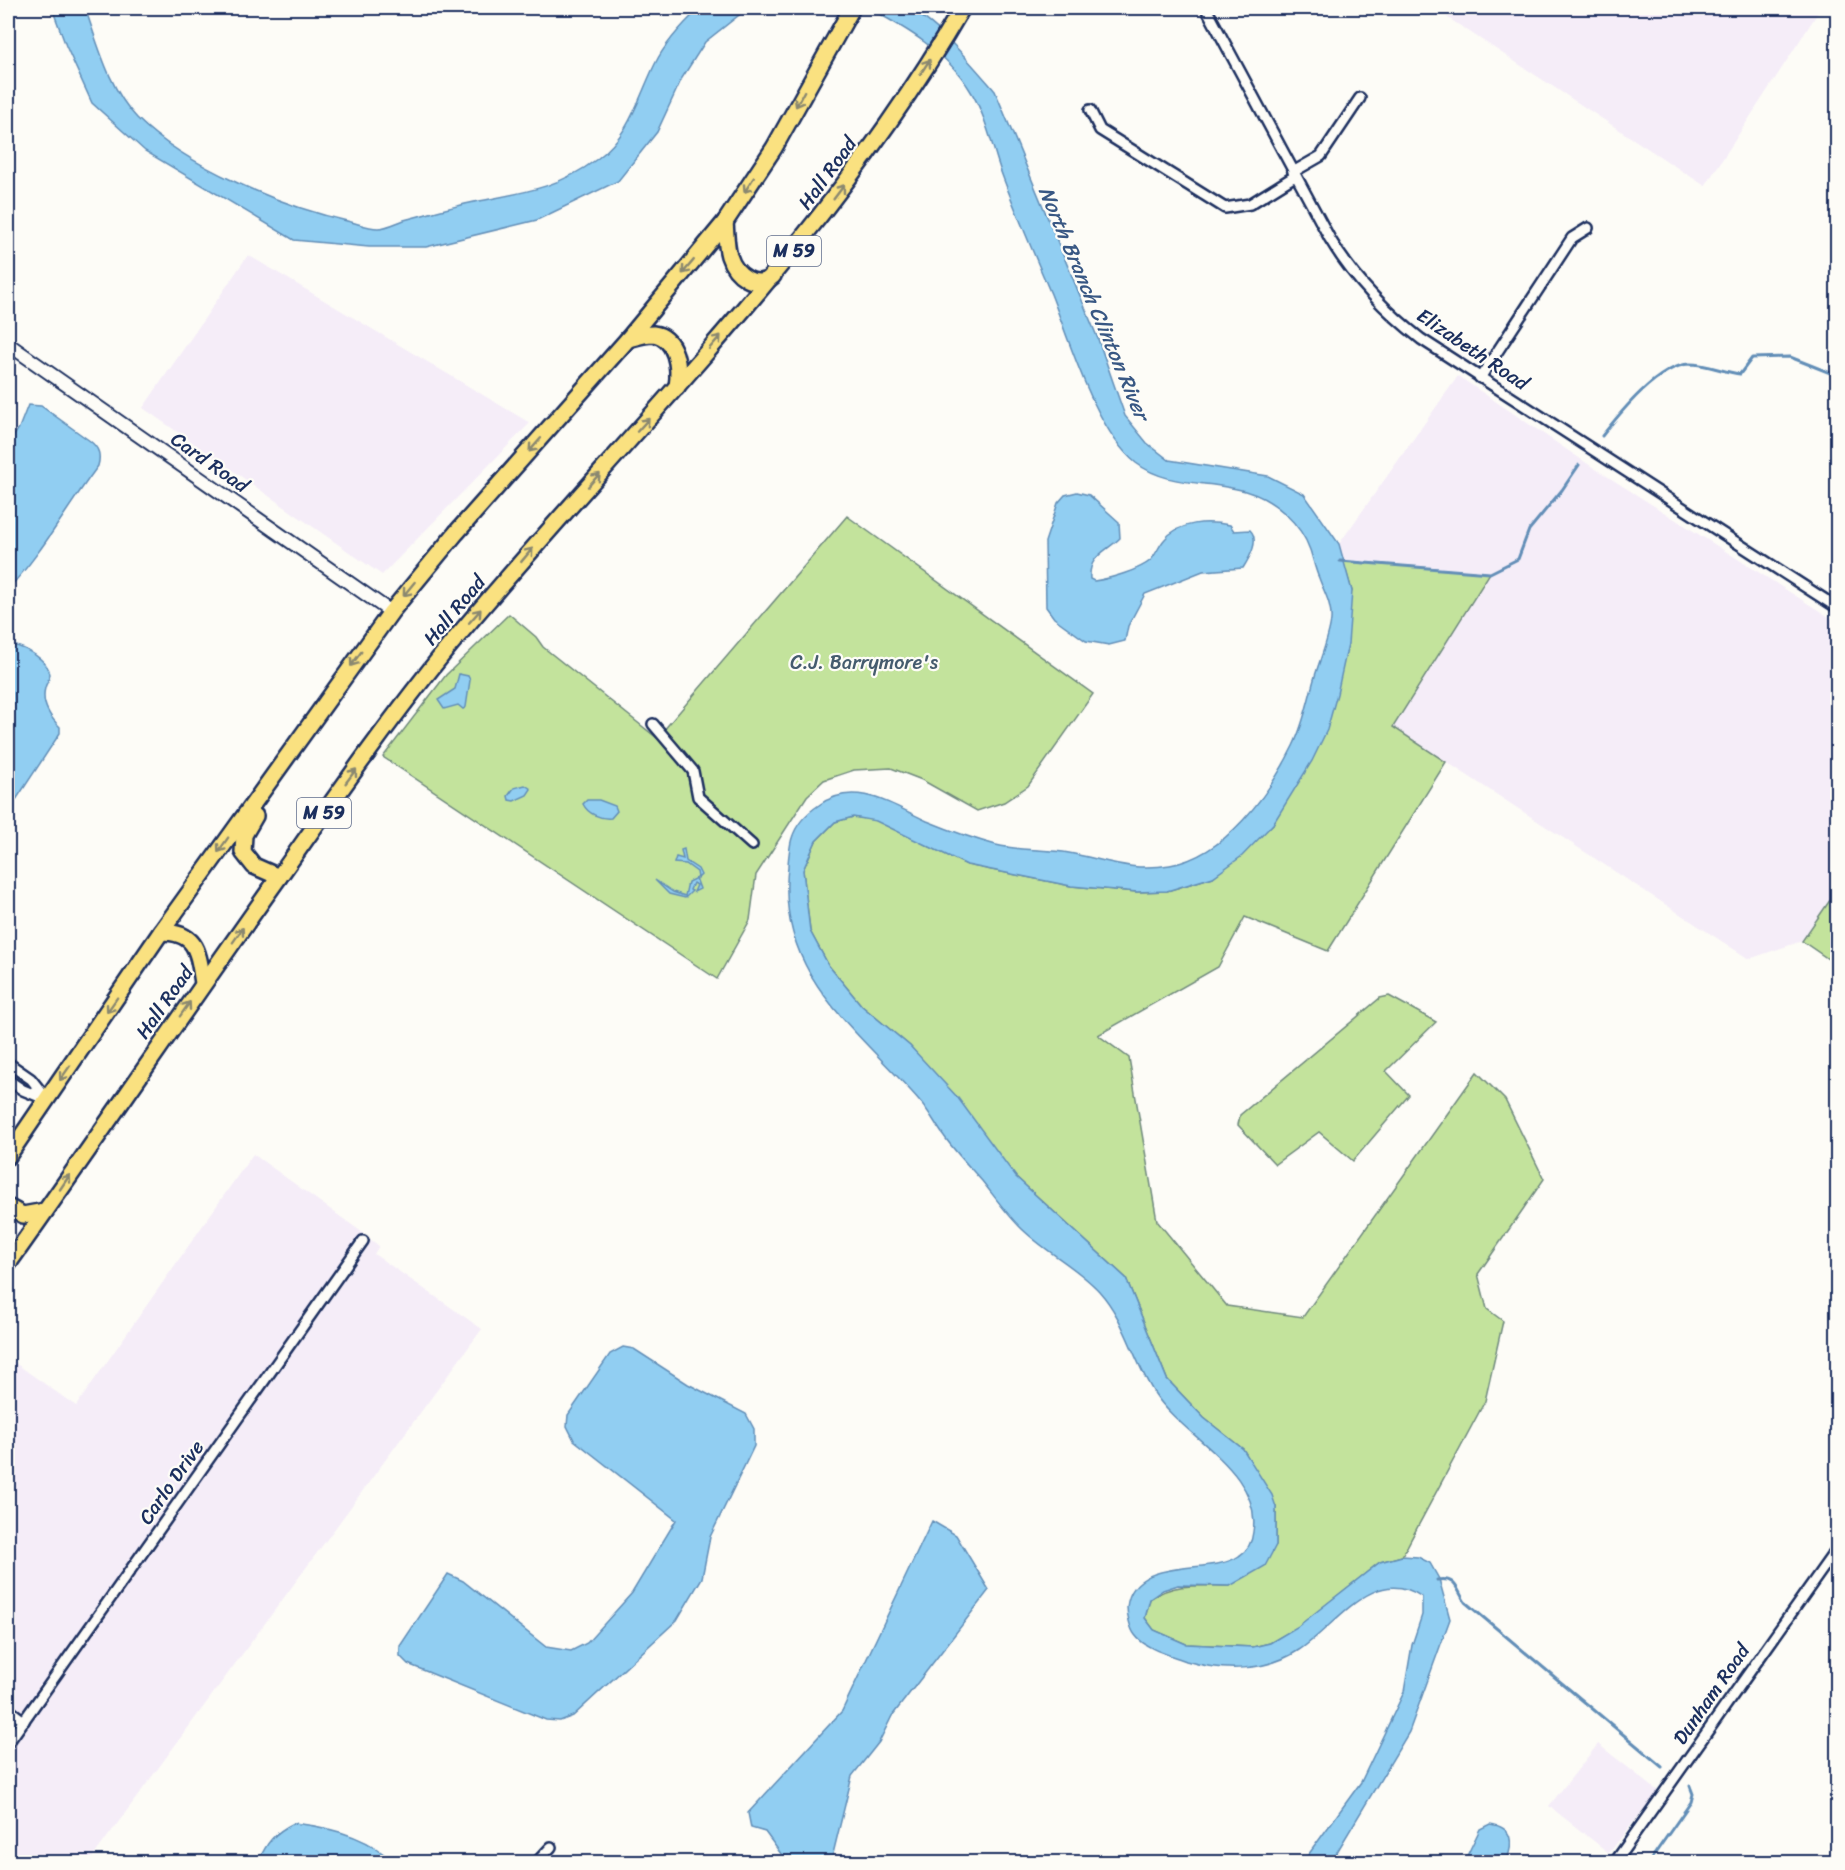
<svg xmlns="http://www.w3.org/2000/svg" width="1845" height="1870" font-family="Sriracha,sans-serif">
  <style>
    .built { fill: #f5edf8 }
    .green { fill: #c3e39c; stroke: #6f897d; stroke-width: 1.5 }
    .water { fill: #91cef2; stroke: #628eb7; stroke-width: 1.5 }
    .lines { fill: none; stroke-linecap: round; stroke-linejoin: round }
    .stream { stroke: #628eb7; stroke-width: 3 }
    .minor-casing { stroke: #1b2f5e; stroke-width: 14 }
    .tertiary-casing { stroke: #1b2f5e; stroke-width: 16 }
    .trunk-casing { stroke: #1b2f5e; stroke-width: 20 }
    .minor { stroke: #fdfcf7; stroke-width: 9 }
    .tertiary { stroke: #fdfcf7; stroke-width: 12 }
    .trunk { stroke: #fae180; stroke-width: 15 }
    .oneway { stroke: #8a886f }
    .labels { text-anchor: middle; stroke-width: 4.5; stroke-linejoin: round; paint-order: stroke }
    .shield { fill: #fdfcf7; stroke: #5f6c8c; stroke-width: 1.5 }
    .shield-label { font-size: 18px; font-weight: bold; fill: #1b2f5e }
    .street-label { font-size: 20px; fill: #1b2f5e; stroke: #fdfcf7 }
    .park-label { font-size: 20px; fill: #455c6e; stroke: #fdfcf7 }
    .water-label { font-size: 21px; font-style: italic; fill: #385783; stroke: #fdfcf7 }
  </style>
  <rect width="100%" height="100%" fill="#fdfcf7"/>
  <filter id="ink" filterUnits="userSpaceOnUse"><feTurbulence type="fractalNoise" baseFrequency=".0167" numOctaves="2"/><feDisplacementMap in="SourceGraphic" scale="12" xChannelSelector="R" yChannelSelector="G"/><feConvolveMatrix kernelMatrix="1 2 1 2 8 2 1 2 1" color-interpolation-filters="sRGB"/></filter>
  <g filter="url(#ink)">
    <g class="built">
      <polygon points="1433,8 1821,8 1705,186"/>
      <polygon points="248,255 530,423 382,575 143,408"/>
      <polygon points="1458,376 1591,466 1837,622 1837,890 1802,941 1749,959 1393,727 1490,574 1343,561 1339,544"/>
      <polygon points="253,1154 359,1230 379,1246 374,1254 482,1329 89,1862 8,1862 8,1358 76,1406"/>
      <polygon points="1598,1744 1658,1791 1609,1853 1549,1806"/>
    </g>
    <g class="green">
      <polygon points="847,516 1093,694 1028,786 1004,802 977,811 922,780 891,768 854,770 824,780 807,796 756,875 750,920 717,979 383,757 446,675 509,614 536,637 543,647 657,738"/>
      <path d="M1343,561L1490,573L1393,727L1446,762L1328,951L1245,917L1218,967L1098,1035L1129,1058L1157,1221L1227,1306L1303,1317L1477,1072L1505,1100L1544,1179L1478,1274L1487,1309L1503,1321L1485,1401L1402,1556L1380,1562L1298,1627L1270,1643L1253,1647L1186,1644L1154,1630L1145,1618L1150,1599C1175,1582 1200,1586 1230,1586L1276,1545V1507L1243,1449L1204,1418L1167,1379L1126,1278L1016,1177L910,1046L862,1006L829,966L810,931L803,870L816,841L835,822L853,817L876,820L967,865L1071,886L1137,892L1167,891L1213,877L1273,824L1352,591Z"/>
      <polygon points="1837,890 1837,965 1802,941"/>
      <polygon points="1389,996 1436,1022 1386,1071 1409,1095 1353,1161 1319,1132 1275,1164 1238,1125 1240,1115 1380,998"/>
    </g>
    <g class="water">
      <path d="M52,8H85C98,44 109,89 137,118C186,167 284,207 351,222C359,224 369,228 378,228C386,228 396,223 404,220C427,214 451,207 474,202C520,193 558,189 597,159C631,133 637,101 655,64C665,43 683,24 700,8H748L705,42L682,78L657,132L618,181L537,220L426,247H369L294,240L145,151L92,103L66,46Z"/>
      <path d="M868,8C879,8 896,4 906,8C934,18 975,68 995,91L1098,339L1125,416L1147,443L1169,460L1268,476L1304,494L1339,544L1352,591L1348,644L1337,694L1327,730L1312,761L1273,824L1242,856L1213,877L1167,891L1137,892L1071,886L967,865L876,821L853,817L835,822L816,841L803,870L810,931L829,966L862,1006L910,1046L958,1098L1016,1177L1126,1278L1167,1379L1204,1418L1243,1449L1272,1495L1276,1507V1545L1265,1566L1230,1586L1178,1585L1163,1590L1150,1599L1145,1618L1154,1630L1186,1644L1253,1647L1270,1643L1297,1627L1380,1562L1402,1556L1418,1557L1430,1563L1439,1579L1450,1619L1409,1732L1331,1862H1303L1361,1782L1404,1692L1412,1645L1422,1615V1597C1374,1563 1335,1627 1299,1650C1266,1672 1223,1672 1186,1661C1170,1655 1145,1649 1135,1635C1130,1629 1127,1614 1127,1607C1133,1554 1211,1576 1239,1556C1247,1551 1252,1542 1253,1532C1263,1472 1183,1437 1155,1394C1133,1361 1126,1321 1099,1291C1076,1266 1043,1251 1019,1226C1006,1213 994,1196 982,1181C969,1166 955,1152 944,1136C935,1124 929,1111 919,1100C856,1028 776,975 788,867C788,861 790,844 792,838C796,825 807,813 819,805C855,779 892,805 927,821C949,830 974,839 996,845C1020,851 1045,849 1069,853C1106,860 1131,872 1170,865C1225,856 1270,793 1293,746C1304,724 1308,700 1315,676C1320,659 1329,638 1331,620C1332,604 1324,592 1319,578C1315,569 1313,559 1310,550C1301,524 1275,500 1248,492C1211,480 1169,488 1136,463C1096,431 1070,342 1051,294C1034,254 1016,213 1001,172C992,146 985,113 970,90C947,52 906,28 868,8Z"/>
      <path d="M28,405L41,406L90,441C99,448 101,455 98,466C67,507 43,552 8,589V445L19,428Z"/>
      <path d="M1077,492L1089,495L1119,522L1120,538C1106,552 1088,556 1090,579L1094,581C1109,579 1140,570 1151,560C1156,554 1159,546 1164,540C1179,521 1208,521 1230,525L1234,531L1250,530C1260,540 1250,557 1243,568L1203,571L1145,594L1128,626L1125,641L1109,645L1086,641L1054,618L1046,607L1045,542L1058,503L1065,495Z"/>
      <path d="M13,645C26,648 48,660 50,674C50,679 46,683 45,688C41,703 50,717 60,727V733L8,812V646Z"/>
      <polygon points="459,674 468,676 470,680 466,707 463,709 458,705 444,709 438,700 455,689"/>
      <polygon points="525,785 531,789 527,795 514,801 509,800 508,796 514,788"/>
      <path d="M587,800H599L615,806L617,811L611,818C600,819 588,814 583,804Z"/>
      <polygon points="684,849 686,861 698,869 701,875 698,878 697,872 686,864 674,863 676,857 683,859 681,850"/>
      <polygon points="696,878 700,889 694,892 697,885 693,883 690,890 692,891 685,898 669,894 655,880 673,892 685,896 688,882"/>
      <polygon points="623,1347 634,1349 688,1384 746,1414 754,1429 754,1446 710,1537 702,1578 677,1620 573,1716 560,1721 546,1720 408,1664 400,1656 400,1646 448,1574 463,1581 546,1647 571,1651 587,1643 632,1593 676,1520 574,1440 567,1426 568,1415 610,1354"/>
      <polygon points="932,1521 956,1535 989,1590 892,1716 879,1742 852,1776 831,1862 787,1862 765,1832 751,1828 748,1813 842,1711"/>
      <path d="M294,1823C328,1827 369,1836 392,1862H258C267,1842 274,1833 294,1823Z"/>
      <path d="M1490,1824C1513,1827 1514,1843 1506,1862H1464L1480,1829Z"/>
    </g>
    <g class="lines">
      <g class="stream">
        <path d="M1602,436C1620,413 1658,365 1690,364C1705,364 1725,372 1740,374L1752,358L1790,357L1838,376"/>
        <polyline points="1340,561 1490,573 1518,559 1529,530 1562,490 1579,465"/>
        <path d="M1437,1580C1456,1577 1456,1588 1465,1602L1662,1767"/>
        <polyline points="1649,1862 1691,1802 1693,1794 1690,1786"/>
      </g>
      <g class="minor-casing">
        <g id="minor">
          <path d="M1206,8L1330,239C1354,279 1385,311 1421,339L1838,608"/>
          <polyline points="1090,110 1100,130 1225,208 1250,204 1295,176"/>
          <polyline points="1293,172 1321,156 1360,98"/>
          <polyline points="1480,378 1572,238 1588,228"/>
          <polyline points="653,724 693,771 698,797 752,845"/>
          <polyline points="8,1063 31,1079 47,1099"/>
          <polyline points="8,1080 23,1090 45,1099"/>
          <polyline points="8,1709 24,1721"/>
          <polyline points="8,1743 363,1241"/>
          <polyline points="537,1862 551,1847"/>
          <polyline points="1615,1862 1838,1547"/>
        </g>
      </g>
      <g class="tertiary-casing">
        <polyline id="tertiary" points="8,344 391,612"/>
      </g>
      <g class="trunk-casing">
        <g id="trunk">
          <path d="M725,222C726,233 726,246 729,256C735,275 756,291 773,276"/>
          <path d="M628,339C636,337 645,334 653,334C677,337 680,369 677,387"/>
          <polyline points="255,816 244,835 243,852 254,866 279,877"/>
          <path d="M161,932C198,932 198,953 203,983"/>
          <polyline points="8,1156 161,932 391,612 456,533 628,339 725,222 774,148 852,8"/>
          <polyline points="8,1207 23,1215 45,1211"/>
          <path d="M8,1264C97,1139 183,1012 272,887C330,805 387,722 451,644C626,434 824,246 962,8"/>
        </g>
      </g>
      <use href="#minor" class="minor"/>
      <use href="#tertiary" class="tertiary"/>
      <use href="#trunk" class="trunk"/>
    </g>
    <defs><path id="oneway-shaft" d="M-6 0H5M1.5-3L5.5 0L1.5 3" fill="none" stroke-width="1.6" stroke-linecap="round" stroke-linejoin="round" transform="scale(1.5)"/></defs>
    <g class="oneway">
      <use href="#oneway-shaft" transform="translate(925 67) rotate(-57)"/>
      <use href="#oneway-shaft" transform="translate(800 99) rotate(118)"/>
      <use href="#oneway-shaft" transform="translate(749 185) rotate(123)"/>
      <use href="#oneway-shaft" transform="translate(839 192) rotate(-53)"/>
      <use href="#oneway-shaft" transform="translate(688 267) rotate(130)"/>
      <use href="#oneway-shaft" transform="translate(715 342) rotate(-49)"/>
      <use href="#oneway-shaft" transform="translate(643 425) rotate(-48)"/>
      <use href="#oneway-shaft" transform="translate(535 445) rotate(131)"/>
      <use href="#oneway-shaft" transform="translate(594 480) rotate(-48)"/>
      <use href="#oneway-shaft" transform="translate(527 555) rotate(-50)"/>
      <use href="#oneway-shaft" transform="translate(409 589) rotate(129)"/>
      <use href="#oneway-shaft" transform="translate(475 616) rotate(-49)"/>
      <use href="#oneway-shaft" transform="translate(356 659) rotate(126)"/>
      <use href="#oneway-shaft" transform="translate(351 776) rotate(-53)"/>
      <use href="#oneway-shaft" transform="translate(223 845) rotate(125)"/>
      <use href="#oneway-shaft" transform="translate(238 935) rotate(-55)"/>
      <use href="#oneway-shaft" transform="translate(112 1005) rotate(125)"/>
      <use href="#oneway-shaft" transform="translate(185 1009) rotate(-55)"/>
      <use href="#oneway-shaft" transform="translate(65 1073) rotate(125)"/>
      <use href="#oneway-shaft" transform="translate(65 1182) rotate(-56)"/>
    </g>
  </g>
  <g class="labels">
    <g class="shield">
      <rect x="767" y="236" width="54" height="30" rx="4.5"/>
      <rect x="297" y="798" width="54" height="30" rx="4.5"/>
    </g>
    <g class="shield-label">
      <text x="794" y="257">M 59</text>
      <text x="324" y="819">M 59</text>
    </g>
    <g class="street-label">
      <text transform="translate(827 173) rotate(-54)" y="7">Hall Road</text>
      <text transform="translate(1473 349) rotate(34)" y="7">Elizabeth Road</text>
      <text transform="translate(210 462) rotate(35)" y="7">Card Road</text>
      <text transform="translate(454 610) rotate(-50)" y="7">Hall Road</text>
      <text transform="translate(164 1002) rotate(-55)" y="7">Hall Road</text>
      <text transform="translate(171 1482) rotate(-55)" y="7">Carlo Drive</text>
      <text transform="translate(1711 1694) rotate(-55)" y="7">Dunham Road</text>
    </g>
    <g class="park-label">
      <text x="864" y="669">C.J. Barrymore's</text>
    </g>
    <g class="water-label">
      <text transform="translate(1094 303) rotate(67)" y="7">North Branch Clinton River</text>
    </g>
  </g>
  <rect width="1845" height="1870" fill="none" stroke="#fdfcf7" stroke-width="30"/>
  <rect x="15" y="15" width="1815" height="1840" fill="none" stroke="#1b2f5e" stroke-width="2" filter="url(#ink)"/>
</svg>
